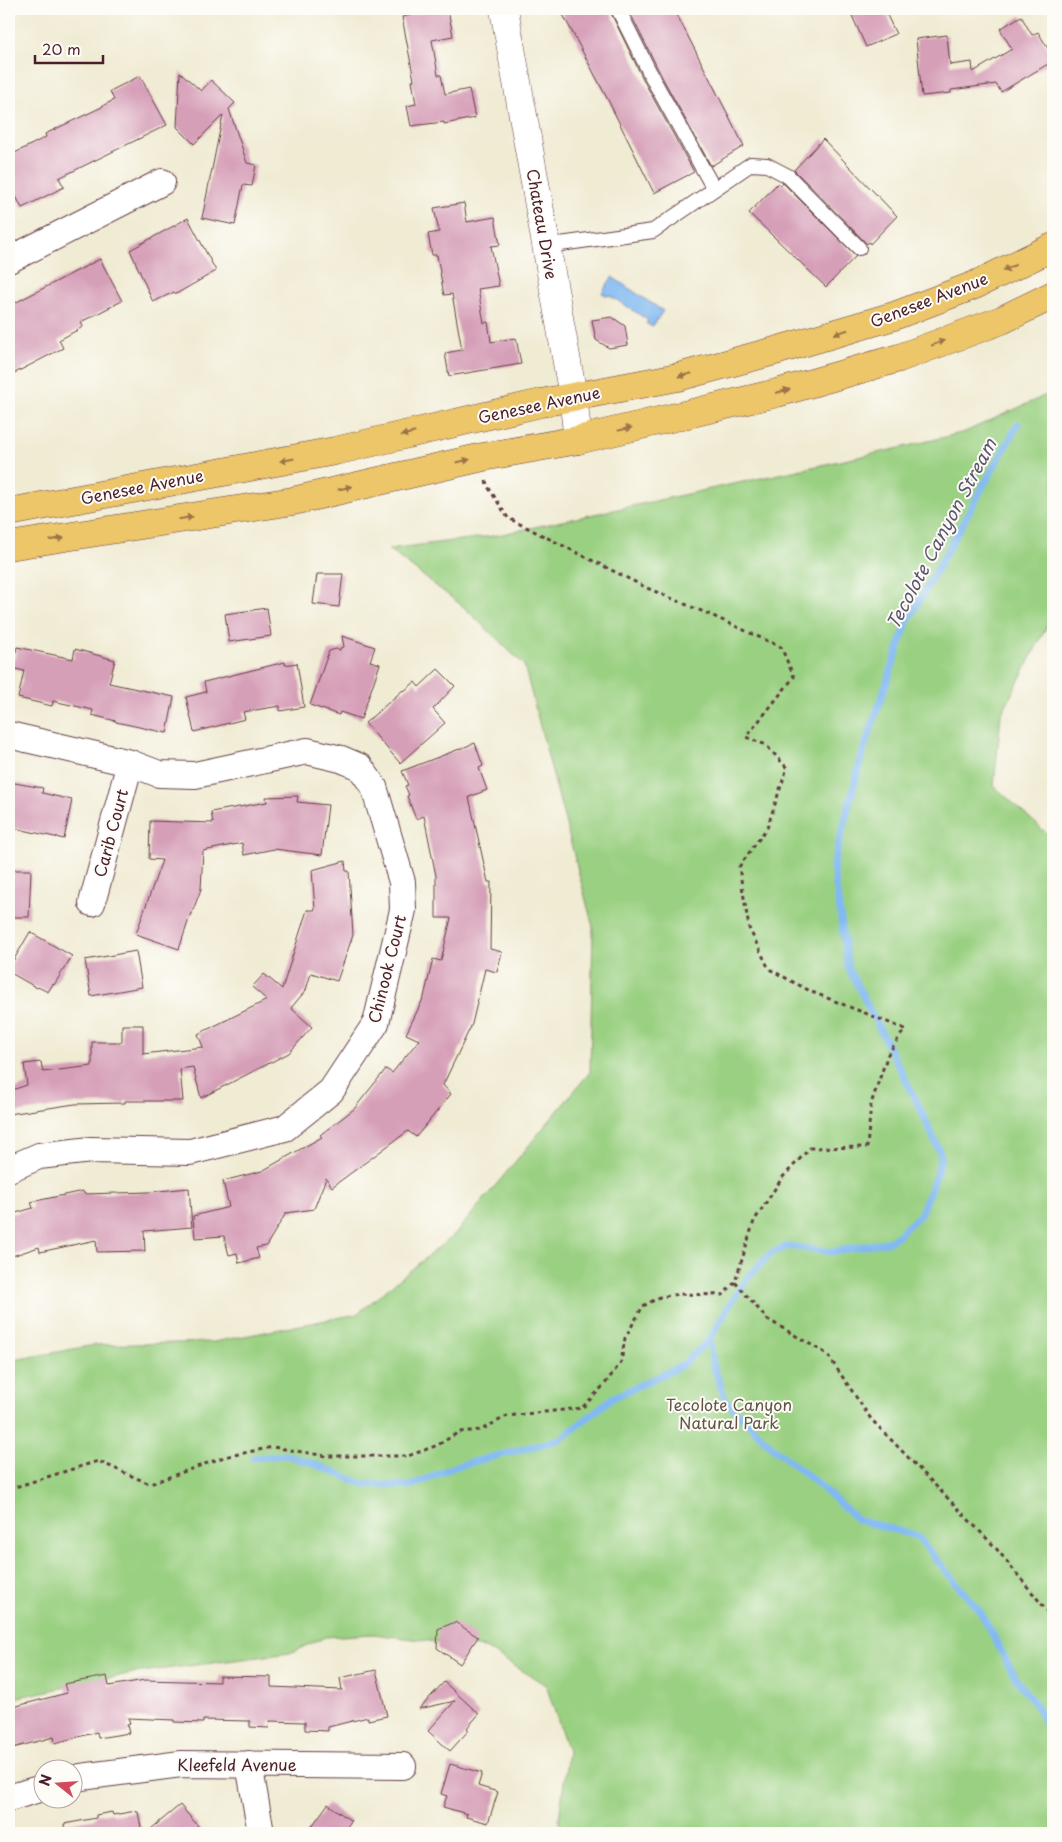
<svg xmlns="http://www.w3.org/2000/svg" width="1062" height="1842" font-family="'Playpen Sans',sans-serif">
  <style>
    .green { fill: #9ad081; stroke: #727856 }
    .water { fill: #81b9f1; stroke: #666c8e }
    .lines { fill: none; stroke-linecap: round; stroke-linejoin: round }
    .stream { stroke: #81b9f1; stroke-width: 7 }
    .building { fill: #d69fb8 }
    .service-casing { stroke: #633e44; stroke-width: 16 }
    .minor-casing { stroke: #633e44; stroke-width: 28 }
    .tertiary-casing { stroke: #633e44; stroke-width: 29 }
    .primary-casing { stroke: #633e44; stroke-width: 29 }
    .path { stroke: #633e44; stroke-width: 3; stroke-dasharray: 4 4; stroke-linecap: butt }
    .service { stroke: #fff; stroke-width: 14 }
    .minor { stroke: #fff; stroke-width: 26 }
    .tertiary { stroke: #fff; stroke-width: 28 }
    .primary { stroke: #ecc669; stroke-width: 28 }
    .oneway { fill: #9b724a }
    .labels { text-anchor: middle; stroke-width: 4; stroke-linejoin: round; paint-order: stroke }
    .street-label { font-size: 16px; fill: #4a1f2b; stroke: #fdfcf7 }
    .park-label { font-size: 16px; fill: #625445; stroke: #fdfcf7 }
    .water-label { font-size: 18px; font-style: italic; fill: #5d5570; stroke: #fdfcf7 }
  </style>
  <rect width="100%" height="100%" fill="#fdfcf7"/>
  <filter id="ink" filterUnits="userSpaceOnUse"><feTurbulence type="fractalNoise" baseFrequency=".02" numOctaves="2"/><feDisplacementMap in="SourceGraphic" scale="10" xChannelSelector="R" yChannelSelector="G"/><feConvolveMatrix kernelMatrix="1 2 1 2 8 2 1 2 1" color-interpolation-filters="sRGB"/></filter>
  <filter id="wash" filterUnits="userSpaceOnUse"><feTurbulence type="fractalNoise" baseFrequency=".0096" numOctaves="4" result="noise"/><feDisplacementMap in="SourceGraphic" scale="20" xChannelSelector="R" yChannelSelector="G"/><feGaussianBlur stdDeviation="1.12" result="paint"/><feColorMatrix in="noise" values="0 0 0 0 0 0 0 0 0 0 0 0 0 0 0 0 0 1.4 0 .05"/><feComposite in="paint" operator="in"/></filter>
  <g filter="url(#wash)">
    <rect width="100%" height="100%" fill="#f0ebd3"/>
    <polygon class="green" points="1053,392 1053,614 1001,715 994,786 1053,839 1053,1833 563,1833 559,1820 568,1751 546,1685 485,1648 373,1634 325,1637 290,1653 133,1673 9,1699 9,1361 94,1345 214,1342 357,1314 456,1233 590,1072 593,927 524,665 465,608 388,549 493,536 900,448 965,432"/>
    <polygon class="water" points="612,277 663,311 652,327 646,323 648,320 609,295 608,296 602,293"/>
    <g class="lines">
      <g class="stream">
        <polyline points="1018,424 907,623 862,755 833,866 848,967 921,1110 941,1155 937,1173 920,1215 891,1241 832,1252 788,1246 771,1253 750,1275 730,1304 710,1339 713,1365 726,1401 772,1447 812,1479 858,1520 917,1536 981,1613 1015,1677 1038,1709 1053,1740"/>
        <polyline points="253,1458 286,1455 312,1463 363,1484 410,1486 454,1467 561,1439 612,1398 681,1366 710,1339"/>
      </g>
    </g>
    <g id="blocks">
      <g class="building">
        <polygon points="437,9 448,9 453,36 432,40 438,75 441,75 445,94 469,89 475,118 444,124 444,122 411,126 407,106 416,104 412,81 414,80 402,17"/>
        <polygon points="560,9 609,9 646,85 694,172 654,193 608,100"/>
        <polygon points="628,9 674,9 744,146 711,166 662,77"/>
        <polygon points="849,9 884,9 896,34 866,47"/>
        <polygon points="1021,16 1032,35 1038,32 1053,57 1053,61 1001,92 996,84 951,90 951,93 922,96 916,39 947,35 950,65 972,62 973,72 1012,49 1000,29"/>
        <polygon points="180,72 201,91 211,80 235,103 229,109 247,163 256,165 252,186 243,185 235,225 202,218 223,115 194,144 177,127"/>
        <polygon points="140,76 167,125 59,178 64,187 22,208 9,183 9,156 46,137 45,134 102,107 102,106 114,100 110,91"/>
        <polygon points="823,139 897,216 870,244 869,242 867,244 794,170"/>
        <polygon points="778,183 780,185 783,183 856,256 826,287 749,213"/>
        <polygon points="464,203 467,222 495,217 500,245 491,246 499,286 478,289 484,323 488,322 491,342 516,338 521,364 449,376 445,353 462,350 452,294 444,295 437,255 432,255 428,234 439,232 434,208"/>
        <polygon points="188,218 216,271 176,294 174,292 153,302 130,250"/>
        <polygon points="100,259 122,301 81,322 83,327 59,340 63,348 9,376 9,306"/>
        <polygon points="612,317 625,326 628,345 609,348 596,340 592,320"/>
        <polygon points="317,574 343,574 339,607 313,604"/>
        <polygon points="267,608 271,636 229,642 225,614"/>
        <polygon points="342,636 375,647 370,661 380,664 361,719 340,712 339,715 310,705 329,651 336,649 340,650 340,648 344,647"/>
        <polygon points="17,647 73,659 75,649 115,660 109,683 174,697 167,733 116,722 116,721 92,715 93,710 53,701 52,706 18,698 24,671 12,668"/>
        <polygon points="285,662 285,665 297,663 304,707 280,711 280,706 243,712 245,719 194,732 186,697 206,692 204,682"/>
        <polygon points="438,669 455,686 433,709 445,723 400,763 365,723 403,690 404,691 415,682 419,687"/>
        <polygon points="475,743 483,766 479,768 487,790 469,797 488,882 491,882 490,949 502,952 497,972 485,969 472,1024 443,1085 451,1094 416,1137 408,1131 332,1187 326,1178 314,1209 286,1213 266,1246 256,1248 259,1258 239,1263 237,1253 229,1255 224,1236 195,1238 193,1216 229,1207 223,1181 262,1171 322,1137 320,1135 354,1109 386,1069 392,1073 419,1040 406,1034 424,997 433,959 441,961 451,918 436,918 436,876 424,816 416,819 407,796 409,795 405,786 408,785 402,771"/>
        <polygon points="9,782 43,788 42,793 72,800 64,839 9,827"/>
        <polygon points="298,796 297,802 328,805 322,855 274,849 244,855 242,843 203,851 201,889 192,913 191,913 179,949 136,934 162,860 149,859 150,821 213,823 211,812 267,802 266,797"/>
        <polygon points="345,861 346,871 349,871 353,935 337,981 311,973 306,990 291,1008 312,1027 289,1053 201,1098 193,1067 180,1069 183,1101 125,1101 125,1103 75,1104 9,1114 9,1091 27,1085 24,1064 41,1062 43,1072 92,1066 92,1042 122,1042 122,1025 143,1025 143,1054 203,1047 198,1034 267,1000 252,987 264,974 282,989 307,910 315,910 312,870"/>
        <polygon points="9,870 31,870 29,917 9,917"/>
        <polygon points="30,932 72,956 54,985 53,984 48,992 38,987 37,988 9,972 9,968"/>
        <polygon points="136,951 142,987 91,996 85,960"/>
        <polygon points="189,1188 192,1227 144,1231 145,1251 97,1252 96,1240 40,1252 39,1247 9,1257 9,1215 33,1208 31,1202 83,1191 84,1194 149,1192"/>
        <polygon points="455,1622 478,1637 460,1664 437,1648 438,1629"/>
        <polygon points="376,1670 387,1716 368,1720 368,1717 328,1727 328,1731 305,1730 305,1722 270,1721 269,1728 250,1727 250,1721 203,1720 203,1723 174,1722 174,1720 128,1718 130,1724 127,1725 129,1733 98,1738 97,1732 55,1743 54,1737 9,1749 9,1708 67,1693 64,1684 107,1676 109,1686 145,1680 219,1682 219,1676 271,1677 271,1687 342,1690 340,1678"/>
        <polygon points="444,1682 479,1714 467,1728 469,1730 450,1751 428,1731 455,1701 419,1709"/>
        <polygon points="450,1764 482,1773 478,1786 498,1792 488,1823 466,1817 467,1814 443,1807 447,1796 441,1794"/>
        <polygon points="328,1804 351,1821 343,1833 307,1833"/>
        <polygon points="180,1805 204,1833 146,1833"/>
        <polygon points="136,1811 136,1812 138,1812 142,1833 65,1833 64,1824 96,1818 96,1815 112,1812 113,1815"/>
      </g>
    </g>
  </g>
  <g filter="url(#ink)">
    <use href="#blocks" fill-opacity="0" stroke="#633e44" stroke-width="1"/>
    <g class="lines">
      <g class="service-casing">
        <g id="service">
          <polyline points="618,9 654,81 714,189"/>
          <polyline points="546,246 653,231 751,164 767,165 788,176 859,248"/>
        </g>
      </g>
      <g class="minor-casing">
        <g id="minor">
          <polyline points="9,260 162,182"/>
          <polyline points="9,735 130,763 159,774 195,775 307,751 341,759 360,767 374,787 402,882 403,910 376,1023 331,1091 285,1128 190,1152 91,1150 39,1156 9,1169"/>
          <polyline points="92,903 130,763"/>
          <polyline points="249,1764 261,1833"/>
          <polyline points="72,1779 81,1777 181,1764 403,1766"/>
          <polyline points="9,1798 42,1788"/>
        </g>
      </g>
      <g class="tertiary-casing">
        <polyline id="tertiary" points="504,9 573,396 578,440"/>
      </g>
      <g class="primary-casing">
        <g id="primary">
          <polyline points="9,512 335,451 541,403 678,377 775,351 894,316 975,285 1053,247"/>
          <polyline points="9,546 293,501 483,457 578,440 777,393 899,358 1002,320 1053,295"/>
        </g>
      </g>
      <g class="path">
        <polyline points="486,480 487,485 508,518 647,588 713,616 781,647 794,677 746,737 766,745 787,768 767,828 739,867 749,928 769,969 812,992 905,1029 888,1054 871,1104 867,1147 810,1148 782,1178 754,1221 735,1282 767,1319 827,1354 871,1419 995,1547 1053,1618"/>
        <polyline points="9,1489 98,1461 150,1484 224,1457 273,1447 326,1456 408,1456 438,1445 459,1432 481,1430 507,1416 582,1408 605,1384 621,1362 625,1338 643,1306 660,1297 679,1294 723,1295 735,1282"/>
      </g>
      <use href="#service" class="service"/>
      <use href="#minor" class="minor"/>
      <use href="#tertiary" class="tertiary"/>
      <use href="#primary" class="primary"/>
    </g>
    <defs><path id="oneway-solid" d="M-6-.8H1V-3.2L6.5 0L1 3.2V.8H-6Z" transform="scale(1.25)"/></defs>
    <g class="oneway">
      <use href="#oneway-solid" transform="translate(1009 268) rotate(154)"/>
      <use href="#oneway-solid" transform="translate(841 332) rotate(163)"/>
      <use href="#oneway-solid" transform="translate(938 343) rotate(-20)"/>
      <use href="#oneway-solid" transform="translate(685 375) rotate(166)"/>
      <use href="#oneway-solid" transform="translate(783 391) rotate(-15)"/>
      <use href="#oneway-solid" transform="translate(625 429) rotate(-13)"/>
      <use href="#oneway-solid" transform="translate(408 434) rotate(167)"/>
      <use href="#oneway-solid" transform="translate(287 460) rotate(169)"/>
      <use href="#oneway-solid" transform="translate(463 461) rotate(-12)"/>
      <use href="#oneway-solid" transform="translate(345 488) rotate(-13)"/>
      <use href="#oneway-solid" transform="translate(186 518) rotate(-9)"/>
      <use href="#oneway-solid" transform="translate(57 539) rotate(-9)"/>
    </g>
  </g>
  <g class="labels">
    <g class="street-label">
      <text transform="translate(542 224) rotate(80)" y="6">Chateau Drive</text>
      <text transform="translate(929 300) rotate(-21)" y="6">Genesee Avenue</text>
      <text transform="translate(539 405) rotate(-12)" y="6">Genesee Avenue</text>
      <text transform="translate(142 487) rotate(-11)" y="6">Genesee Avenue</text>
      <text transform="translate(111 833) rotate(-75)" y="6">Carib Court</text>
      <text transform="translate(387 969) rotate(-76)" y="6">Chinook Court</text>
      <text x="237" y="1771">Kleefeld Avenue</text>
    </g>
    <g class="park-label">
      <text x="729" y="1411">Tecolote Canyon<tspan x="729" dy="18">Natural Park</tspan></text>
    </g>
    <g class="water-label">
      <text transform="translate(942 534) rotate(-62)" y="6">Tecolote Canyon Stream</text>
    </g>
  </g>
  <rect width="1062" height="1842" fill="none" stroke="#fdfcf7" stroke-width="30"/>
  <g transform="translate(58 1784) rotate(287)"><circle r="24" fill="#fdfcf7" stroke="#b5a4a5"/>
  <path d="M0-4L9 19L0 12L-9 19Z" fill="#d1495b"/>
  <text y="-8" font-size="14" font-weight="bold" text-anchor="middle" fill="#4a1f2b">N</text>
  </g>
  <path d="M35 55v8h68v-8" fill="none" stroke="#4a1f2b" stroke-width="2.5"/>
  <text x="42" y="55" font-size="15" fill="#4a1f2b" stroke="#fdfcf7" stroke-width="4" paint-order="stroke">20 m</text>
</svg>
